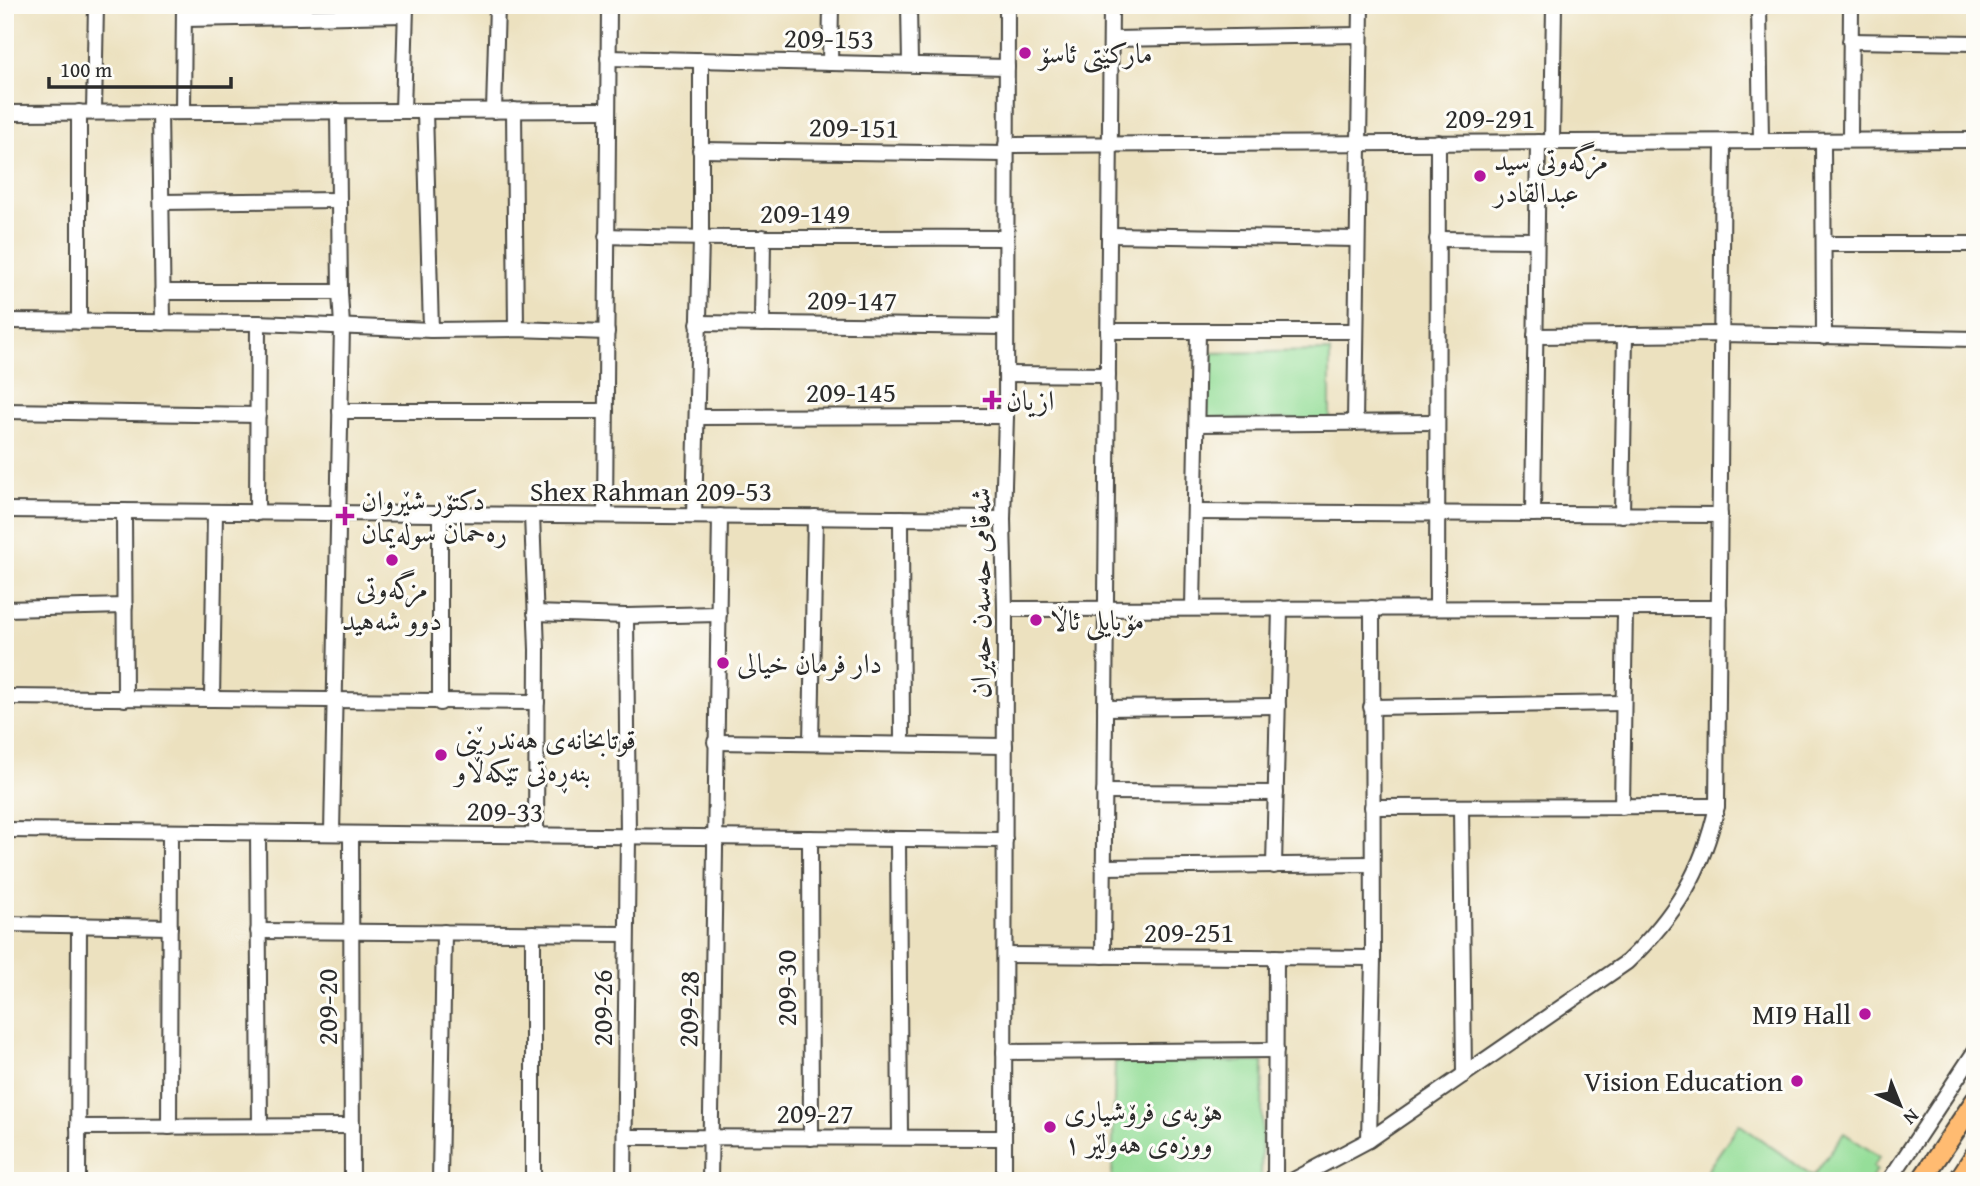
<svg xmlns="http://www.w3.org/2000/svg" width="1980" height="1186" font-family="'Gentium Book Plus',Amiri,serif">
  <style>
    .green { fill: #95de99; stroke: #608462; stroke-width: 2 }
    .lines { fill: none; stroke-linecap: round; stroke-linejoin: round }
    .minor-casing { stroke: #484641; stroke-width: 18 }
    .highway-casing { stroke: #484641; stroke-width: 23 }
    .minor { stroke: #fff; stroke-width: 14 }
    .highway { stroke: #ffbb71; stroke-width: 19 }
    .poi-dot { fill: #b5179e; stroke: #fdfcf7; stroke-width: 2.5 }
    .labels { text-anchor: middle; stroke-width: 6; stroke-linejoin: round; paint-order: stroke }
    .street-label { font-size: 28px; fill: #2b2b2b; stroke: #fdfcf7 }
    .poi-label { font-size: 28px; fill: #2b2b2b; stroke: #fdfcf7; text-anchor: start }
  </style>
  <rect width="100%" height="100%" fill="#fdfcf7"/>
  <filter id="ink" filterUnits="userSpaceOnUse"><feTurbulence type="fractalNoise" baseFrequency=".0143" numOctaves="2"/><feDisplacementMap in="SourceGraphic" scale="14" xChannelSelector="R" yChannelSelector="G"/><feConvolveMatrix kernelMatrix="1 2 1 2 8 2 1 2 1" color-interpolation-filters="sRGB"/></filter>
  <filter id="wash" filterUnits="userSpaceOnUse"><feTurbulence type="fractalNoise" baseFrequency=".00686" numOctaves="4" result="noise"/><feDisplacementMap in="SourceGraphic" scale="28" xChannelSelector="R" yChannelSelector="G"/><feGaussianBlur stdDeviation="1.57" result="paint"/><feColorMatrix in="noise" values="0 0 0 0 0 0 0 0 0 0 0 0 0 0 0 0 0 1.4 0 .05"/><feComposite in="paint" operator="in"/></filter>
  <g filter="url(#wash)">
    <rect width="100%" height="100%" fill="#ece1bf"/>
    <g class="green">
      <polygon points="1330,351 1330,420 1205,419 1208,353"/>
      <polygon points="1115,1061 1263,1062 1261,1181 1112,1181"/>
      <polygon points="1739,1124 1813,1176 1844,1133 1880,1157 1873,1167 1877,1170 1870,1181 1700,1181"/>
    </g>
  </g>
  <g filter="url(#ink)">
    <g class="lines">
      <g class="minor-casing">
        <g id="minor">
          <polyline points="909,5 910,64"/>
          <polyline points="1759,5 1761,141"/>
          <polyline points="185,19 405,15"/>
          <polyline points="1111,39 1360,35"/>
          <polyline points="1850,41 1975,43"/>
          <polyline points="608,58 1007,67"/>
          <polyline points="830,63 831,5"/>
          <polyline points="514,110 516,329"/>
          <polyline points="403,111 406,7"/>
          <polyline points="425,111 431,330"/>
          <polyline points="494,111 497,5"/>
          <polyline points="94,112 96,5"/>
          <polyline points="160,112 163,323"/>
          <polyline points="183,112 184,5"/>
          <polyline points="5,113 606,110"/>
          <polyline points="1850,140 1851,5"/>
          <polyline points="1823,141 1824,337"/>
          <polyline points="1552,142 1554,5"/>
          <polyline points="1006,145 1975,140"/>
          <polyline points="700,150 1006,154"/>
          <polyline points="162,202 339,200"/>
          <polyline points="1109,235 1357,239"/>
          <path d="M606,236C739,240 872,237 1005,238"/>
          <polyline points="1437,239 1536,240"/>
          <polyline points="1824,244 1975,244"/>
          <polyline points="162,292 340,292"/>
          <polyline points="5,321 258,323 431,330 516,329 607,332"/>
          <polyline points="79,322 79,112"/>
          <polyline points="698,323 1006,327"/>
          <polyline points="762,324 763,237"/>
          <polyline points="1108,331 1356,331"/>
          <polyline points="1535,336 1721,334 1975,339"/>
          <polyline points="1006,374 1108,375"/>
          <polyline points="5,411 258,415"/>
          <polyline points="340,411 606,411"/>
          <polyline points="697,417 1006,416"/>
          <polyline points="1355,423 1361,5"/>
          <polyline points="1197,424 1436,422"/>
          <polyline points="5,510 1003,519"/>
          <polyline points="124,511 125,699"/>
          <polyline points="1195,512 1720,515"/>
          <polyline points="257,513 258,323"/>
          <polyline points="1533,514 1538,142"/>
          <polyline points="532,515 537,650 536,836"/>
          <path d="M605,515C606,345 607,175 609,5"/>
          <polyline points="1622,515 1625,334"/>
          <polyline points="694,516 701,239 701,60"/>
          <polyline points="901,518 902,744"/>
          <polyline points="1193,608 1198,331"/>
          <polyline points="1437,608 1438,142"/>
          <polyline points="5,609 125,606"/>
          <polyline points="1005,609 1719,608"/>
          <polyline points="535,613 626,616 719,614"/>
          <polyline points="5,697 537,702"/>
          <polyline points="212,699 215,512"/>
          <polyline points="440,703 440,515"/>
          <polyline points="1371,707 1623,703"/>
          <polyline points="1105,708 1278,706"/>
          <polyline points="715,742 1005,746"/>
          <polyline points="811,743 815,517"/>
          <polyline points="1104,792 1276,793"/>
          <polyline points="1372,807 1717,806"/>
          <polyline points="1461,807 1464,1075"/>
          <polyline points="1622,807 1625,608"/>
          <polyline points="5,830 1005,840"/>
          <polyline points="258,833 260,1126"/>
          <polyline points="332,833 342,326 340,292 338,111"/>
          <polyline points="351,834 352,1181"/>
          <polyline points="810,838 811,1138"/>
          <polyline points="898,839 900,1137"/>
          <polyline points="1274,866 1280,608"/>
          <polyline points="1103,867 1372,864"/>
          <polyline points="5,924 170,927"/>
          <polyline points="258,931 626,934"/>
          <polyline points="1005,955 1373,958"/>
          <polyline points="1103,956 1111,5"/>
          <polyline points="1004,1052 1276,1050"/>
          <polyline points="78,1127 352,1126"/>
          <polyline points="169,1127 170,832"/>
          <polyline points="626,1137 1004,1138"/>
          <polyline points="1369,1140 1373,958 1372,608"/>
          <polyline points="78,1181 79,925"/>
          <polyline points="440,1181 444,932"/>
          <polyline points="533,1181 533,933"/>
          <polyline points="624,1181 628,836 626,616"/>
          <polyline points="710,1181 720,516"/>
          <polyline points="1004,1181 1005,609 1003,519 1006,416 1007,5"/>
          <polyline points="1275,1181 1276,957"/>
          <path d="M1292,1181L1369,1140L1627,962C1675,916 1703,871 1717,806L1723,142"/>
          <polyline points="1889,1181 1975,1051"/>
        </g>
      </g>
      <g class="highway-casing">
        <g id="highway">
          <polyline points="1921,1181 1975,1101"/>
          <polyline points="1958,1181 1975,1155"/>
        </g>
      </g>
      <use href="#minor" class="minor"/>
      <use href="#highway" class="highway"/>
    </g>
  </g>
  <g class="poi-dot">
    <circle cx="1025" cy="53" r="7"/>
    <circle cx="1480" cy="176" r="7"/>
    <path d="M988.5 389.5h7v7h7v7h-7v7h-7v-7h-7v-7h7z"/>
    <path d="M341.5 505.5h7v7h7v7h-7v7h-7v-7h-7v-7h7z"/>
    <circle cx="392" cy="560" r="7"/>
    <circle cx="1036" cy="620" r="7"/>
    <circle cx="723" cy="663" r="7"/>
    <circle cx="441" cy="755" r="7"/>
    <circle cx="1865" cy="1014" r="7"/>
    <circle cx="1797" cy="1081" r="7"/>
    <circle cx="1050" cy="1127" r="7"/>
  </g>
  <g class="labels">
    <g class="street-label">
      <text transform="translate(829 38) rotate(1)" y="10">209-153</text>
      <text x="1490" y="128">209-291</text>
      <text transform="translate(854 127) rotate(1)" y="10">209-151</text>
      <text x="805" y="223">209-149</text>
      <text transform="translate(852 300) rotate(1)" y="10">209-147</text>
      <text x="851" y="402">209-145</text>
      <text x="651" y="501">Shex Rahman 209-53</text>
      <text transform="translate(980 593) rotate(-90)" y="10">شەقامی حەسەن حەیران</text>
      <text transform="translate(505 811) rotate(1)" y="10">209-33</text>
      <text x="1189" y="942">209-251</text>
      <text transform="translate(786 988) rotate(-90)" y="10">209-30</text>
      <text transform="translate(327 1007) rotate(-90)" y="10">209-20</text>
      <text transform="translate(602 1008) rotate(-90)" y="10">209-26</text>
      <text transform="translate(688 1009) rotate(-89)" y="10">209-28</text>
      <text x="815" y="1123">209-27</text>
    </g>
    <g class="poi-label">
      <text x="1039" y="63">مارکێتی ئاسۆ</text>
      <text x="1494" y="170">مزگەوتی سید<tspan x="1494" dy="32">عبدالقادر</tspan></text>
      <text x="1006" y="410">ازيان</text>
      <text x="361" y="510">دکتۆر شێروان<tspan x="361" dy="32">رەحمان سولەیمان</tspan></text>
      <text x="392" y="598" text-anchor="middle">مزگەوتی<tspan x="392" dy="32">دوو شەهید</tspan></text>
      <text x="1050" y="630">مۆبایلی ئاڵا</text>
      <text x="737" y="673">دار فرمان خیالی</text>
      <text x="455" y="749">قوتابخانەی هەندرێنی<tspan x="455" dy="32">بنەڕەتی تێکەڵاو</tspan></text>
      <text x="1851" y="1024" text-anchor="end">MI9 Hall</text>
      <text x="1783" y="1091" text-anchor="end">Vision Education</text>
      <text x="1064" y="1121">هۆبەی فرۆشیاری<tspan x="1064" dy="32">ووزەی هەولێر ١</tspan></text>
    </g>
  </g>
  <rect width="1980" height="1186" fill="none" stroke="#fdfcf7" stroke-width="28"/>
  <g transform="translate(1900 1105) rotate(137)" stroke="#fdfcf7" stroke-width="5" paint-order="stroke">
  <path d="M0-5L12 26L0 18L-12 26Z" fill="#2b2b2b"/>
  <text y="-10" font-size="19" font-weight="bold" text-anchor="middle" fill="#2b2b2b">N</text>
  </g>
  <path d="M49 77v10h182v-10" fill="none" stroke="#2b2b2b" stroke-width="3.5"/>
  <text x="60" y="77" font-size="21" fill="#2b2b2b" stroke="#fdfcf7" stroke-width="5" paint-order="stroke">100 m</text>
</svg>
